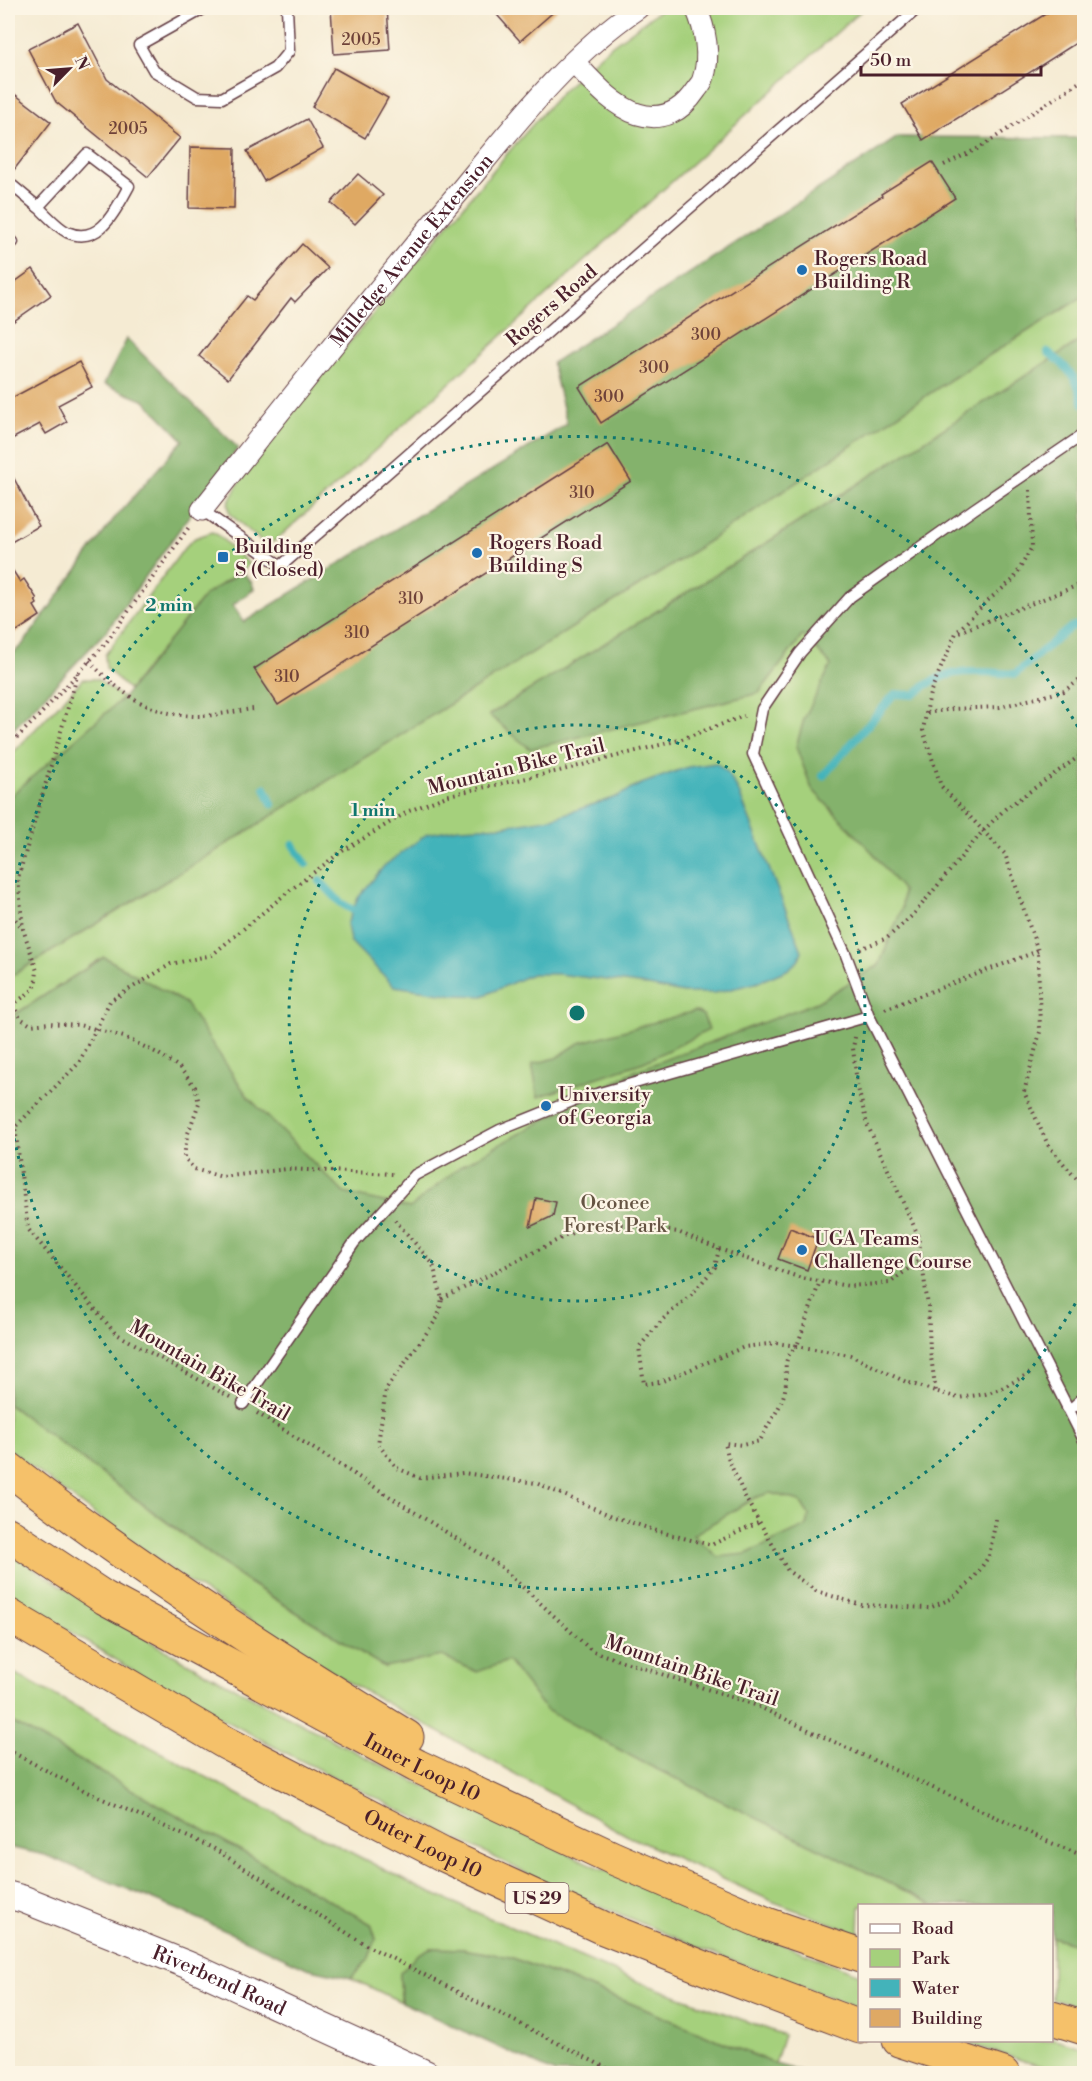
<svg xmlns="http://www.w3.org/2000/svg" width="1092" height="2081" font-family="'Libre Bodoni',serif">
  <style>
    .green { fill: #a5d07c; stroke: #787854; stroke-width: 1.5 }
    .forest { fill: #84b26c; stroke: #67684c; stroke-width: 1.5; fill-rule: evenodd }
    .water { fill: #43b3ba; stroke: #466972; stroke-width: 1.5 }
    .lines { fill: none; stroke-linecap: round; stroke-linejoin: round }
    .stream { stroke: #43b3ba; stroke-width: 8 }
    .building { fill: #dfa964 }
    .service-casing { stroke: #643e44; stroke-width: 13 }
    .minor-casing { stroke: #643e44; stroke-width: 23 }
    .tertiary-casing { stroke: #643e44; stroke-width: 29 }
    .motorway-casing { stroke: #643e44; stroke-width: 35 }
    .path { stroke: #643e44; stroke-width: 4; stroke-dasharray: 1.5 4.5; stroke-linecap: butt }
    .service { stroke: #fff; stroke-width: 10 }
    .minor { stroke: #fff; stroke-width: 21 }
    .tertiary { stroke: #fff; stroke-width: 27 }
    .motorway { stroke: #f5c16b; stroke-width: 33 }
    .ring { fill: none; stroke: #0f766e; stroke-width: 3; stroke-dasharray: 3 6 }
    .poi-dot { fill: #1f6fb2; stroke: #fcf5e5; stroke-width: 2 }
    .labels { text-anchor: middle; stroke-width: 4.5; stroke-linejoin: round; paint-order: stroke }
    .number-label { font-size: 16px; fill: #6f4239 }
    .shield { fill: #fcf5e5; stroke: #7f5f63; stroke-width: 1.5 }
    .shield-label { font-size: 18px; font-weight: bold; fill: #4a1f2b }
    .street-label { font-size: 20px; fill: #4a1f2b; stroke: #fcf5e5 }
    .poi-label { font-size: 20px; fill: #4a1f2b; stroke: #fcf5e5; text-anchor: start }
    .park-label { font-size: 20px; fill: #655443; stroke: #fcf5e5 }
    .centre { fill: #0f766e; stroke: #fcf5e5; stroke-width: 3 }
    .ring-label { font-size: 18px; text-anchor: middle; font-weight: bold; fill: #0f766e; stroke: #fcf5e5; stroke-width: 4.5; stroke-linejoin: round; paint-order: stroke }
  </style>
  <rect width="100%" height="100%" fill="#fcf5e5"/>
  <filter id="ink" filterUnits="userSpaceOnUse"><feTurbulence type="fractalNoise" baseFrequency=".0167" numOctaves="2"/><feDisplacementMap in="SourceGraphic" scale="12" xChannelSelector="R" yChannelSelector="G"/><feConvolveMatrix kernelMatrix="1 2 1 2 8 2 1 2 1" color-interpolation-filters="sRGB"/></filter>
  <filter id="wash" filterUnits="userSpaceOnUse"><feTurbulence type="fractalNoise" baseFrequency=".008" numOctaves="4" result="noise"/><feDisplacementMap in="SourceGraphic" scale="24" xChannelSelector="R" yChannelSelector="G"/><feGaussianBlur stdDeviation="1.35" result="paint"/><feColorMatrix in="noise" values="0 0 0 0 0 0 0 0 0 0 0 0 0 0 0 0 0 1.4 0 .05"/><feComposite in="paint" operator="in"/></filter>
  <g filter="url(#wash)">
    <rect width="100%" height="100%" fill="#f5ebd3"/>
    <g class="green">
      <polygon points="663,8 864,8 276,540 269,543 262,542 230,514 228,504 243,474 324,373 506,155 562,91 607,49"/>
      <polygon points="1084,296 1084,338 757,549 489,715 1084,362 1052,1906 674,1777 934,1905 860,1906 859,1934 774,1902 628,1836 350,1683 184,1579 79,1503 8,1449 8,1404 244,1580 384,1667 104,957 8,1019 8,978 209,855 677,562 953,378"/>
      <polygon points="212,532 218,535 249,564 242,571 205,595 129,690 106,668 105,655 185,547 195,538"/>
      <polygon points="83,679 97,679 123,698 8,798 8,758"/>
      <path d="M8,1552C58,1583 107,1615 158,1646C192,1666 228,1684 263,1703C455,1808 655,1896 859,1974V2008L704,1950L538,1879L290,1755L139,1674L8,1593Z"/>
      <polygon points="8,1670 247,1799 422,1889 634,1980 784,2035 775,2064 630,2003 510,1957 462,1949 430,1948 400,1973 401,2002 351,1978 368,1960 376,1939 371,1924 8,1720"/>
      <polygon points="1052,1937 1084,1946 1084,2008 1052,1999"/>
      <polygon points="1052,2038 1084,2048 1084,2073 1063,2073 960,2041 1052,2040"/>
    </g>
    <g class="forest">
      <polygon points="898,137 1084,138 1084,296 953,378 677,562 209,855 8,978 8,798 123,698 205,595 242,571 252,583 254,589 233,605 244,622 567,424 552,363"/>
      <path d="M1084,338V1946L1052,1937V1906L934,1905L642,1762L546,1710L508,1661L477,1672L442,1656L384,1667L245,1580L8,1404V1019L104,957L185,1003L248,1097L344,1193L410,1208L462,1165L632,1072L817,1002L879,965L902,908L903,891L873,853L812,789L796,747L804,719L831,665L803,635L759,693L530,749L489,715L757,549ZM770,1493L800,1501L809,1515L807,1526L746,1554L718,1557L693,1535L754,1498Z"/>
      <polygon points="127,339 238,448 108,629 8,735 8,658 24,643 113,520 183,440 145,401 104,384"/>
      <polygon points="695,1011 703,1015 709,1030 644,1062 538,1097 532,1064 556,1058 579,1043"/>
      <polygon points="8,1720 371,1924 376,1939 368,1960 351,1978 307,1968 186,1913 45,1855 8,1847"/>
      <polygon points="430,1948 462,1949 510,1957 630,2003 775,2064 807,2073 555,2073 401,2002 400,1973 417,1955"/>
    </g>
    <polygon class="water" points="716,763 727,772 738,790 802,951 798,961 787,970 756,983 714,993 683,993 639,984 558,974 532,974 483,996 454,995 394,986 350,941 347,924 358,898 384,866 427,834 459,828 503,826 552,818 616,797 641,784 688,767"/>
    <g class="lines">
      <g class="stream">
        <path d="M1048,352C1069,368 1078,379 1084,405"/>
        <path d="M823,776L895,694L914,695C945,665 976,672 1015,674L1071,627L1084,623"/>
        <polyline points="265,788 272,804"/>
        <polyline points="293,845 306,864"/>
        <polyline points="320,881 341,903 353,910"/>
      </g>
    </g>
    <g id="blocks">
      <g class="building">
        <polygon points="331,8 387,8 390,50 334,54"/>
        <polygon points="491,8 558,8 520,41"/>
        <polygon points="1055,8 1084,8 1084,38 923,140 902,104"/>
        <polygon points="78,23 107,79 180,138 148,177 56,102 28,49"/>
        <polygon points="334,68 388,98 365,138 312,107"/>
        <polygon points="8,89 51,122 10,175 8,175"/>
        <polygon points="307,119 323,148 264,181 247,151"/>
        <polygon points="190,147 235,148 234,209 189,208"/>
        <polygon points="932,162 955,198 601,423 579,387 882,196 881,194"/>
        <polygon points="358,174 383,195 355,224 331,203"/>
        <polygon points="302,244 328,268 295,302 291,298 228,379 199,356 247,296 253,300"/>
        <polygon points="33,269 51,295 8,325 8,287"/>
        <polygon points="79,362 92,387 58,405 67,422 46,434 40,424 8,441 8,400"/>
        <polygon points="608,444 631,481 278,705 254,669"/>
        <polygon points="8,467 39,526 8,544"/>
        <polygon points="8,563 20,582 24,579 37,599 35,600 37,604 34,606 40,616 8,637"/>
        <polygon points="536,1198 556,1202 553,1216 530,1227"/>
        <polygon points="790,1228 818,1239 807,1270 778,1259"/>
      </g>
    </g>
  </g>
  <g filter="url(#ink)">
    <use href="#blocks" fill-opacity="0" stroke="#643e44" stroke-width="1.5"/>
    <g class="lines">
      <g class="service-casing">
        <g id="service">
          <polyline points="205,8 139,45 154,71 197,97 222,98 275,68 289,51 287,8"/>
          <path d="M87,154L129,186C116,209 100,247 67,232C57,227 47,215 38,207Z"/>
          <polyline points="8,182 38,207"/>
          <polyline points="8,245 13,242"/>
          <polyline points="1084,434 974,509 850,597 800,653 762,709 753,754 846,955 869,1016 1084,1440"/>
          <polyline points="202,510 281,566 918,8"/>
          <polyline points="243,1404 354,1243 415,1175 500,1130 572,1101 869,1016"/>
          <polyline points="1067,1408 1073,1407 1084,1397"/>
        </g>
      </g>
      <g class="minor-casing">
        <g id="minor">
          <path d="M574,62C592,81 613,106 638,114C663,122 682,111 696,90C698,87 702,83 703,79C711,56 705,28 696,8"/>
          <path id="s1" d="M202,510C287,403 371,296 459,192C512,128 569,54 638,8"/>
        </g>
      </g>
      <g class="tertiary-casing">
        <g id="tertiary">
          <path id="s2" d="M8,1895L23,1899L188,1965L426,2074"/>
        </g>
      </g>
      <g class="motorway-casing">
        <g id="motorway">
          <path d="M8,1468C134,1566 270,1654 407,1737"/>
          <path id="s3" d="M8,1534L105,1598L417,1766L613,1858L767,1924L860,1956"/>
          <path id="s4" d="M8,1615L226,1743L442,1854L601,1927L725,1976L860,2027"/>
          <polyline points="1052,2018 1084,2028"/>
          <polyline points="899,2040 1003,2074"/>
        </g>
      </g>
      <g class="path">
        <polyline points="944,165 979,148 1084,79"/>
        <polyline points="1030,490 1032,547 1014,579 986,602 956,633 930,693 923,730 941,786 1005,854 1038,951 1040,1032 1024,1092 1048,1145 1084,1188"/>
        <polyline points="959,632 1084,583"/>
        <path d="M89,661C122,695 152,717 202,716C219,715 236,711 253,709"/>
        <polyline points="78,673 18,878 23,929 37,971 35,988 13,1005 20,1018 31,1025 49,1023 79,1025 95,1029 124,1037 157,1053 179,1067 195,1087 199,1103 187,1136 184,1157 194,1169 222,1177 287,1169 393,1174"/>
        <polyline points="927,713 952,709 1000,707 1064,691 1084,677"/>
        <polyline points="8,746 36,719 105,644 189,527"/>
        <polyline points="8,910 23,929"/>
        <polyline points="860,949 887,938 913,915 983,831 1005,809 1084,753"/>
        <polyline points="8,1008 13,1005"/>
        <polyline points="885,1009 1038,951"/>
        <polyline points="855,1037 853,1048 857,1084 867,1124 918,1235 928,1306 930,1350 936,1392"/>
        <polyline points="395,1220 433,1264 442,1299 438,1317 386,1389 378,1444 397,1468 420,1478 463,1473 536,1483 612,1516 660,1532 711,1545 760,1522"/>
        <polyline points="719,1249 801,1278 849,1286 890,1283 922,1258"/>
        <polyline points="442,1299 595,1221 678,1232 719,1249 715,1267 693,1293 663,1319 639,1347 644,1384 660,1382 744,1347 776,1343 797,1346 820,1281"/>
        <polyline points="230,1397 115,1333 28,1229 15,1127 79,1063 110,1001 171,964 212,955 289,891 341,852 409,811 449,795 559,771 679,740 744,716"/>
        <polyline points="257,1413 500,1566 592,1651 755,1705 1049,1842 1084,1856"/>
        <path d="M996,1519L989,1556L972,1581L951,1599L929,1608L861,1605L816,1591L788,1571L746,1499L729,1461L725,1443L742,1445L760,1441C768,1422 781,1410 785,1390C789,1370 779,1362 797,1346L850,1355L906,1382L958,1398L985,1394L1000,1389L1032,1372"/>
        <polyline points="8,1750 87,1792 213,1848 366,1945 618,2074"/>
      </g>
      <use href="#service" class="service"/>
      <use href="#minor" class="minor"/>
      <use href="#tertiary" class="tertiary"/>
      <use href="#motorway" class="motorway"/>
    </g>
  </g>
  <g class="ring">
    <circle cx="577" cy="1013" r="288"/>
    <path d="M1084 1288A577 577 0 0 1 8 1108M8 918A577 577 0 0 1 1084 738"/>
  </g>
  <g class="poi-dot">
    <circle cx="802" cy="270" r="6"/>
    <circle cx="477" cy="553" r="6"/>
    <rect x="217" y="551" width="12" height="12" rx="3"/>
    <circle cx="546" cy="1106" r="6"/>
    <circle cx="802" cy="1250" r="6"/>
  </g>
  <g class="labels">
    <g class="number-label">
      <text x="361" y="45">2005</text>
      <text x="128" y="134">2005</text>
      <text x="706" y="340">300</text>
      <text x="654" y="373">300</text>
      <text x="609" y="402">300</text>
      <text x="582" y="498">310</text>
      <text x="411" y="604">310</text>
      <text x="357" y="638">310</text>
      <text x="287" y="682">310</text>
    </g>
    <rect class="shield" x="505.5" y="1883" width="63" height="30" rx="4.5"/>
    <g class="shield-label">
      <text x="537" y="1904">US 29</text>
    </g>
    <g class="street-label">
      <text dy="7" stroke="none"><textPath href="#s1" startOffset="334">Milledge Avenue Extension</textPath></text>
      <text transform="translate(551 305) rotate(-41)" y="7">Rogers Road</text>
      <text transform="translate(516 766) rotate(-14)" y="7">Mountain Bike Trail</text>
      <text transform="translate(210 1370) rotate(30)" y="7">Mountain Bike Trail</text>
      <text transform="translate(692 1670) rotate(19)" y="7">Mountain Bike Trail</text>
      <text dy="7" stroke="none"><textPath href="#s3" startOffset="476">Inner Loop 10</textPath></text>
      <text dy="7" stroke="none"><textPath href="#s4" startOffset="474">Outer Loop 10</textPath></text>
      <text dy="7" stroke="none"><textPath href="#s2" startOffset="228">Riverbend Road</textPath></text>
    </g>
    <g class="poi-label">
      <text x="814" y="265">Rogers Road<tspan x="814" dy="23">Building R</tspan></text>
      <text x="489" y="549">Rogers Road<tspan x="489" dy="23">Building S</tspan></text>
      <text x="235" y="553">Building<tspan x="235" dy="23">S (Closed)</tspan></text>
      <text x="558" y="1101">University<tspan x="558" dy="23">of Georgia</tspan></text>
      <text x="814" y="1245">UGA Teams<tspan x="814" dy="23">Challenge Course</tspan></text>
    </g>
    <g class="park-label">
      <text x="615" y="1209">Oconee<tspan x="615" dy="23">Forest Park</tspan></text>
    </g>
  </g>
  <circle cx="577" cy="1013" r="9" class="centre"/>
  <g class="ring-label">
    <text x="169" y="611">2 min</text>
    <text x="373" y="816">1 min</text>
  </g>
  <rect width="1092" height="2081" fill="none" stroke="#fcf5e5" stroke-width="30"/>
  <rect x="858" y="1904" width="195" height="138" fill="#fcf5e5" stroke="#b59f9b" stroke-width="1.5"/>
  <rect x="870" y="1924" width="30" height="9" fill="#ffffff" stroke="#b59f9b" stroke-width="1.5"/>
  <text x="912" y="1934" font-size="18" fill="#4a1f2b">Road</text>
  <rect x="870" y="1949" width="30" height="18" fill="#a5d07c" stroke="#b59f9b" stroke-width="1.5"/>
  <text x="912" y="1964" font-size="18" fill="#4a1f2b">Park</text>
  <rect x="870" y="1979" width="30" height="18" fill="#43b3ba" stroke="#b59f9b" stroke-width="1.5"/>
  <text x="912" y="1994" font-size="18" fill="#4a1f2b">Water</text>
  <rect x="870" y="2009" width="30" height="18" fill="#dfa964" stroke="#b59f9b" stroke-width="1.5"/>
  <text x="912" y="2024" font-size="18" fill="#4a1f2b">Building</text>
  <g transform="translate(69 69) rotate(65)" stroke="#fcf5e5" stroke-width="4.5" paint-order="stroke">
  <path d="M0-4.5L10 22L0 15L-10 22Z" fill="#4a1f2b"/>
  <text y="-9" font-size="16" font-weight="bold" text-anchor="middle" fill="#4a1f2b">N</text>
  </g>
  <path d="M861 66v9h180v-9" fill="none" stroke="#4a1f2b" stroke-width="3"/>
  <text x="870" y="66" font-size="18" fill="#4a1f2b" stroke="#fcf5e5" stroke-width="4.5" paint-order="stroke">50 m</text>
</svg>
